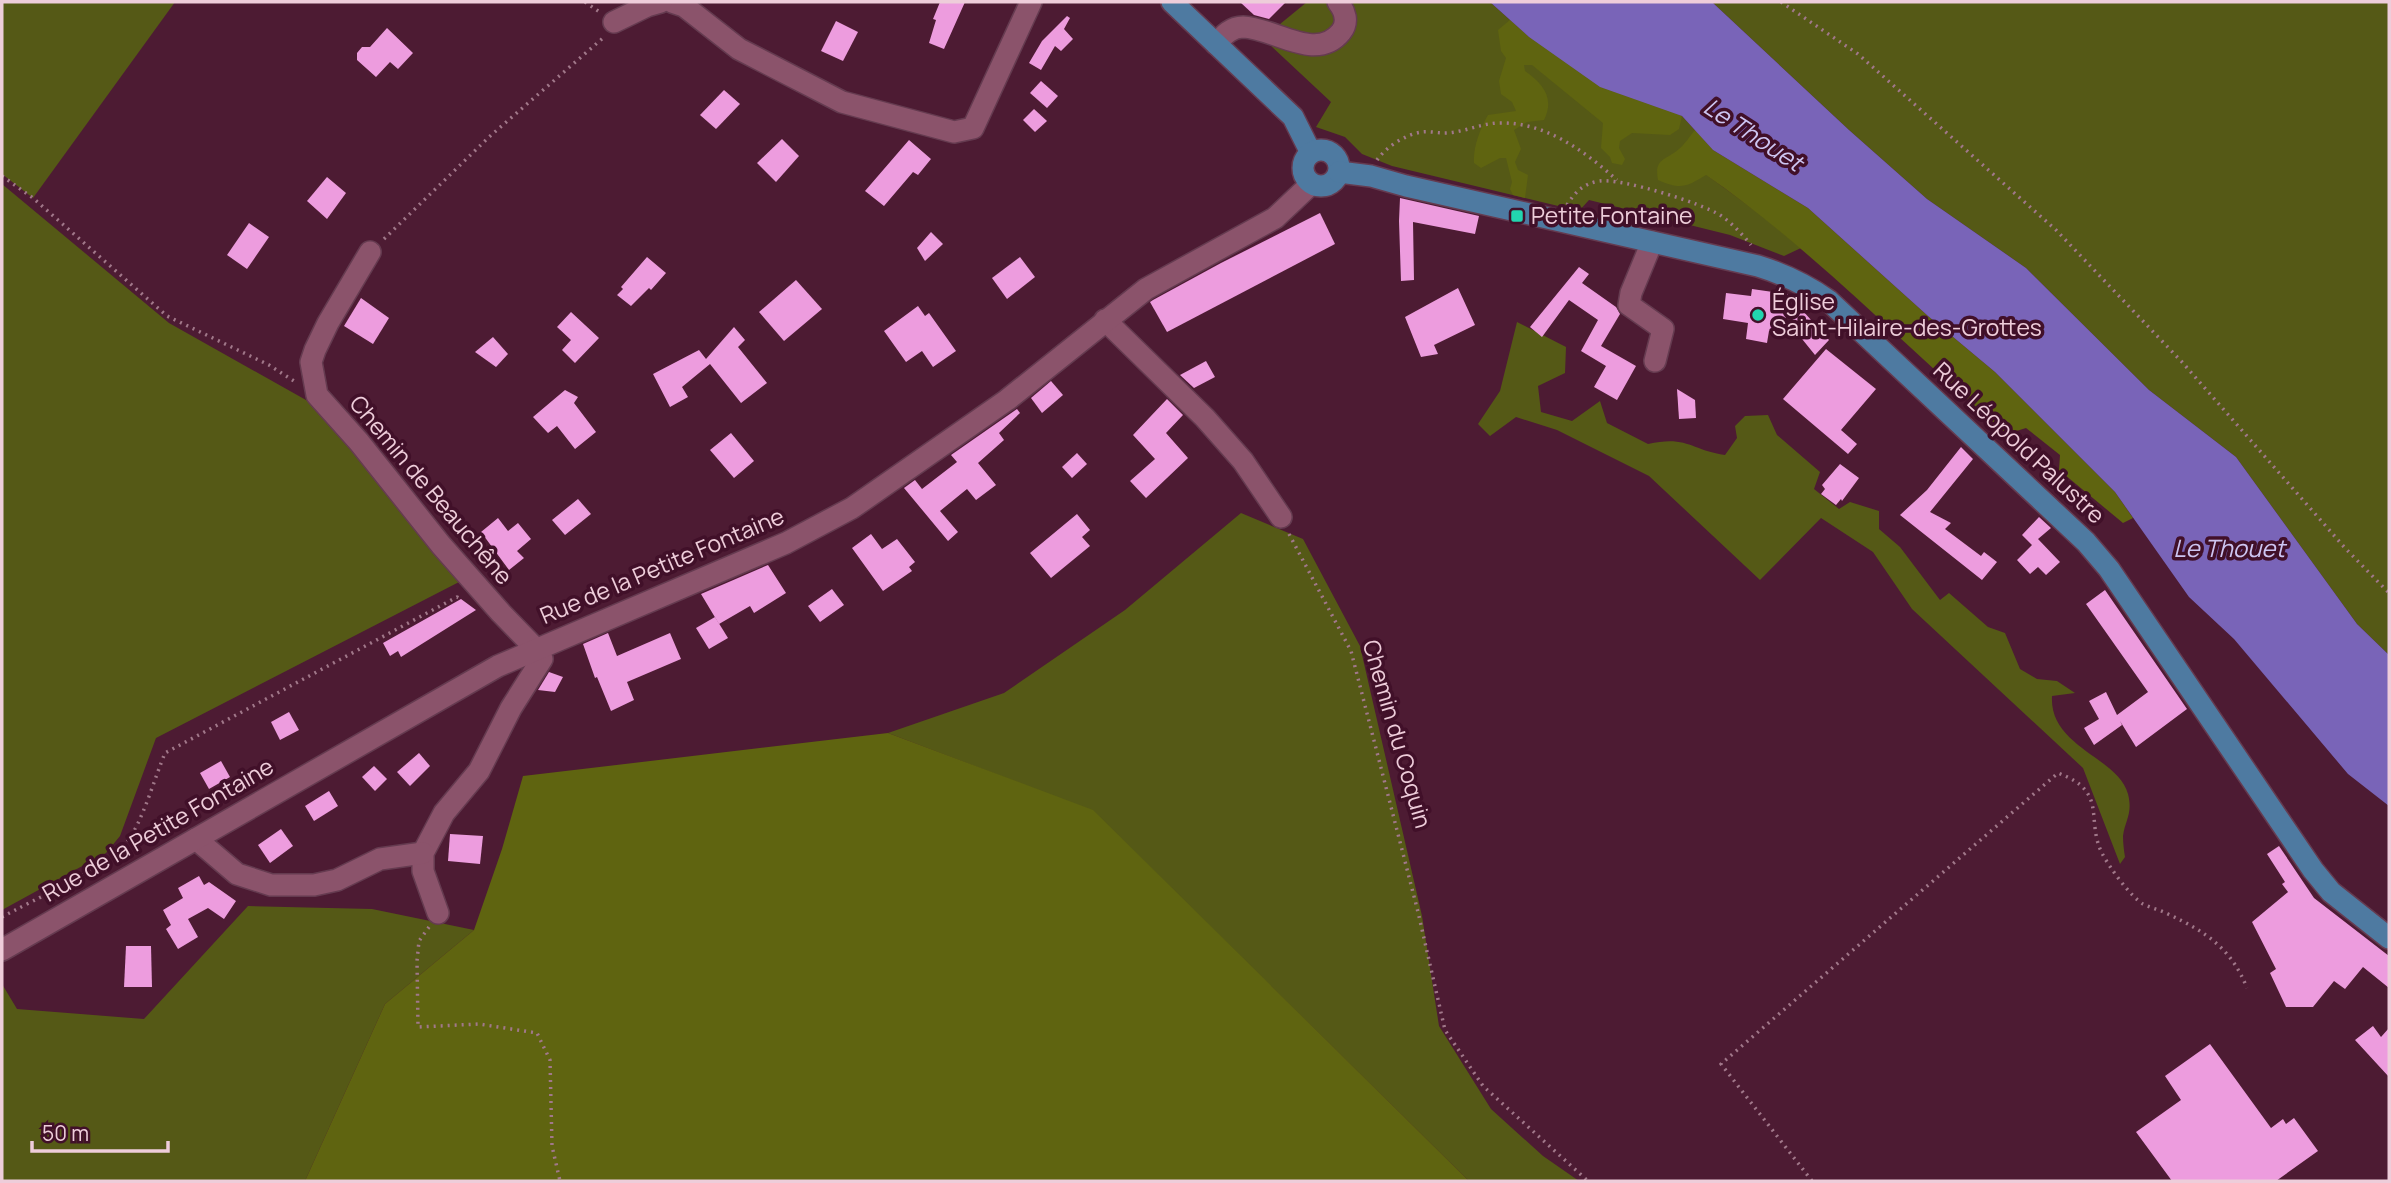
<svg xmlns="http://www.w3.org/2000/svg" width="2391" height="1183" font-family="Manrope,sans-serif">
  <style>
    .green { fill: #555916 }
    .forest { fill: #5f6410 }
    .water { fill: #7964b8 }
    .building { fill: #ed9cde }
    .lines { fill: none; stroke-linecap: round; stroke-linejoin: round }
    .minor-casing { stroke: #653b50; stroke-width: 24 }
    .major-casing { stroke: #653b50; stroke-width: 24 }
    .path { stroke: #a1788a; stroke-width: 3.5; stroke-dasharray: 2 5; stroke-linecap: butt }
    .minor { stroke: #8b536b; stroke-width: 21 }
    .major { stroke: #4e7aa1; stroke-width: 21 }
    .poi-dot { fill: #22d5af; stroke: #411029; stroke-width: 2.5 }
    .labels { text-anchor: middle; stroke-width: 7; stroke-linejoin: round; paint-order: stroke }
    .poi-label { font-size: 23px; fill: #eecdda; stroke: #411029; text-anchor: start }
    .street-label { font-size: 23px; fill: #eecdda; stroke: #411029 }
    .water-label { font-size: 24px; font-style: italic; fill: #cdc5f2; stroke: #411029 }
  </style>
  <rect width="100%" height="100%" fill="#4d1b33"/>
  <g class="green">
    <polygon points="2,2 175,2 33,198 2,174"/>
    <polygon points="1307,2 1329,2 1340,18 1323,40 1274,29"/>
    <polygon points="1343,2 1490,2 1529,37 1682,116 1713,150 1689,162 1761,215 1801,248 1784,256 1730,235 1589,200 1579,211 1392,166 1362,154 1345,137 1316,127 1331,102 1269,44 1327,53"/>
    <polygon points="1712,2 2389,2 2389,655 2357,624 2236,457 2149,390 2026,268 1927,199 1849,130"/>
    <polygon points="2,184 169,323 322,409 461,581 156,738 120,836 106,853 2,910"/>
    <path d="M1517,322L1566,347L1565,373L1538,386L1541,412L1572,421L1600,401L1607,423L1648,444C1687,435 1691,450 1725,455L1737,438L1735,426L1745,416L1768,415L1777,435L1820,472L1814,489L1839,509L1850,502L1879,511V529L1900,547L1940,600L1949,593L1988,627L2005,633L2020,669L2037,679L2057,681L2075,693L2052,696C2049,747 2118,757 2128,794C2133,814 2125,820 2123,836C2123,843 2124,851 2125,857L2120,864L2083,768L1912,609L1873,552L1821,518L1760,580L1649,476L1557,430L1516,417L1490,436L1478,424L1500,391Z"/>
    <polygon points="1241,513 1303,539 1360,646 1422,916 1439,1026 1491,1109 1543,1156 1579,1181 1469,1181 1093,811 888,733 1004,693 1125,610"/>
    <polygon points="248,906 372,909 474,930 385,1004 305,1181 2,1181 2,984 17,1009 144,1019"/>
  </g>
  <g class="forest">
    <path d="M1510,20L1529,37L1600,87L1682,116L1679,129L1670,135L1632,133L1620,141L1619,148L1625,159L1622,165L1612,163L1610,157L1601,148L1603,123L1532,65H1524L1525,71C1543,84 1555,98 1544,120L1527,122L1514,130L1521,149L1515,162L1518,170L1528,175L1525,198L1513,195L1510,189L1512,182L1506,158H1500L1481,168L1474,163C1473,147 1480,129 1488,115L1516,111L1512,102L1501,94L1499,81L1506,58L1501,51L1498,30Z"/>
    <path d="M1695,130L1713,150L1808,208L1928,316L1995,372L2115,492L2133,518L2123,523L2059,470L2060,455L2026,428L2007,434C1906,348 1815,251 1706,175C1686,187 1681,190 1658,180C1654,158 1665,161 1679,149C1685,144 1690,136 1695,130Z"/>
    <polygon points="888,733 1093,810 1469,1181 305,1181 385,1004 474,930 502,849 523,776"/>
  </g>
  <polygon class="water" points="1490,2 1712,2 1849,130 1927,199 2026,268 2149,390 2236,457 2357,624 2389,655 2389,806 2348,774 2234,639 2189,597 2115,492 1995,372 1928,316 1808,208 1713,150 1682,116 1600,87 1529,37"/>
  <g class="building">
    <polygon points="940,2 965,2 944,49 929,43 936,20 933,19"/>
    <polygon points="1240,2 1286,2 1269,19 1254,15"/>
    <polygon points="1067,16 1070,18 1064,29 1073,39 1061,51 1055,46 1041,70 1029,63 1042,41"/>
    <polygon points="836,21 858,32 843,61 821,51"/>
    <polygon points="387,28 413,53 398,69 390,62 376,77 357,60 357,53 362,47 370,47"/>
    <polygon points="1041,81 1058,96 1047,108 1030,93"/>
    <polygon points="724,90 740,104 716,129 700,115"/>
    <polygon points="1034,109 1047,121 1035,132 1023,120"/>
    <polygon points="782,139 799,156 776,182 757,163"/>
    <polygon points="909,140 931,159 918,175 913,172 884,206 865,191"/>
    <polygon points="327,177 346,193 327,219 307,201"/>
    <polygon points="1400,198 1479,216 1475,234 1413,222 1414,280 1401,281 1399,221"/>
    <polygon points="1320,213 1335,244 1167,332 1150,302 1153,300 1221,263"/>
    <polygon points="249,223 269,237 247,269 227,255"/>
    <polygon points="931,232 943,244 925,261 917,248"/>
    <polygon points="647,257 666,273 651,290 649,288 631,306 617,295 623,289 621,287"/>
    <polygon points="1020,257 1035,277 1007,299 992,278"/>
    <polygon points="1579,267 1589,274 1582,283 1616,307 1620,314 1601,346 1636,366 1617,400 1594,387 1606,366 1581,351 1598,320 1569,300 1542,337 1530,327"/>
    <polygon points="796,280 822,309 784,341 759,312"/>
    <polygon points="1458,288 1475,325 1434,345 1438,354 1421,357 1405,317"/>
    <polygon points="1752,289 1788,294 1785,326 1803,311 1829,340 1815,355 1798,334 1769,331 1767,343 1746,339 1748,323 1723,319 1726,293 1751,296"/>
    <polygon points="361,298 389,318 373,344 344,326"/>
    <polygon points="918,306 925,316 929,313 956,351 933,367 922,351 906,362 884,331"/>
    <polygon points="571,312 599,338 575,363 562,350 571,340 557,327"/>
    <polygon points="734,327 745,340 738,347 767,383 741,403 710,364 682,387 688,397 670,407 653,374 699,350 706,359"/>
    <polygon points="493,337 508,354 496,367 475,352"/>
    <polygon points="1826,349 1876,389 1841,430 1857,444 1848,454 1783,399"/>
    <polygon points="1206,361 1215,377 1194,388 1180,375"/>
    <polygon points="1051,381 1063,395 1042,413 1031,398"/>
    <polygon points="1677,389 1695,400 1696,418 1679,419"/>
    <polygon points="565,390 578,397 574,403 596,432 575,449 557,426 548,433 533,417"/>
    <polygon points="1167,399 1183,415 1166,433 1188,458 1146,498 1130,481 1155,459 1133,435"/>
    <polygon points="1017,409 1020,413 999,433 1004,440 978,463 996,485 976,500 967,489 940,511 958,532 948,541 904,488 915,480 922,489 957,462 951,455"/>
    <polygon points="731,433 754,461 734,478 710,450"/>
    <polygon points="1961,447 1973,459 1930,512 1951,523 1945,529 1981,556 1984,552 1997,562 1982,580 1900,515 1927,490"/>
    <polygon points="1077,453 1087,464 1072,478 1062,467"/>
    <polygon points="1840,464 1859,478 1842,501 1841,499 1836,505 1821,494 1825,489 1822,485"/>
    <polygon points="578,499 591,514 565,535 552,520"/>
    <polygon points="1077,514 1090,530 1082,537 1090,546 1051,578 1030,553"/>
    <polygon points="2039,517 2051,528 2038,539 2060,562 2046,575 2038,567 2030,574 2017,560 2032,545 2022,535"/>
    <polygon points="498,518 508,531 518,523 531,539 517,551 524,558 509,570 481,532"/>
    <polygon points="871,534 882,549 897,539 915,562 909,567 912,571 883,591 852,548"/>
    <polygon points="768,565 786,593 754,613 750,606 719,624 701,594"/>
    <polygon points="832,589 844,605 820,622 808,606"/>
    <polygon points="2105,590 2187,709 2136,747 2120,721 2122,725 2094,745 2084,728 2099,719 2089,701 2106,692 2117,715 2148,692 2086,604"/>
    <polygon points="461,599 476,610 401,657 398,651 390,656 383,643"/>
    <polygon points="715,617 728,638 709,649 696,628"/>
    <polygon points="608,633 617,656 670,633 681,659 627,682 634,700 611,711 597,677 595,678 583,644"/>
    <polygon points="549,672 563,677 555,692 538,690"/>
    <polygon points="289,712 299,730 280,740 271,722"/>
    <polygon points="419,753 430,766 410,786 397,772"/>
    <polygon points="221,761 230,777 209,789 200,773"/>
    <polygon points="374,766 387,779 375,791 362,777"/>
    <polygon points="329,791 338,806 314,821 305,806"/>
    <polygon points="281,829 293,846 270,863 258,845"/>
    <polygon points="450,834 483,836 480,864 448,861"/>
    <polygon points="2279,846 2314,898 2389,956 2389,988 2363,967 2345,989 2334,981 2313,1007 2286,1007 2270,973 2276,969 2252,922 2288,892 2282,884 2285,882 2267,854"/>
    <polygon points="199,876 204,885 209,882 236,901 224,919 208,908 188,919 198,937 178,949 166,929 171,925 163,910 183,898 178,888"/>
    <polygon points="126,946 151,946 152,987 124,987"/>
    <polygon points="2373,1026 2381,1037 2389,1028 2389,1077 2355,1040"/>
    <polygon points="2210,1044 2271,1128 2283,1119 2286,1124 2294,1118 2318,1151 2276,1181 2172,1181 2136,1132 2181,1100 2165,1076"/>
  </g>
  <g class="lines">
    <g class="minor-casing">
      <g id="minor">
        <polyline points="672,2 684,6 739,49 842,102 954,132 973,128 1031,2"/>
        <polyline points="614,22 647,6 661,2"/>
        <path d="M1216,44C1224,35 1231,27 1243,27C1275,28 1316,63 1341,32C1349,22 1345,11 1338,2"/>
        <polyline points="1652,242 1631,293 1629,305 1663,329 1655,361"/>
        <polyline points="370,252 328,323 315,350 311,362 317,395 359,442 441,545 501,613 536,649 542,659 511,708 479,771 444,813 423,853 423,871 438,913"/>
        <polyline points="1105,320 1205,418 1243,461 1281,517"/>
        <polyline points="196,839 237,874 271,885 314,885 337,880 380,859 423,853"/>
        <polyline points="2,950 498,666 786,543 852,508 1007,400 1146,289 1275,218 1311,184"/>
      </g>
    </g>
    <g class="major-casing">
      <g id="major">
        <polyline points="1172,2 1293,117 1311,153"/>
        <circle cx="1321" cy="168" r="18"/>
        <path d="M1339,172L1371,176L1406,186L1758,266C1784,274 1805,284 1828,300L2086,542L2109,569L2313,870L2331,892L2389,938"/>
      </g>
    </g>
    <g class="path">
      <polyline points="585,2 601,13"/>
      <polyline points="1781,2 1858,54 2056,230 2182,362 2345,548 2389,593"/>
      <path d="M1377,160C1386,147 1406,134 1422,132C1429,131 1437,133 1444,133C1462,133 1479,124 1497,123C1545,121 1584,151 1617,180"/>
      <polyline points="2,176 33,198 167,316 269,365 294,381"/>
      <path d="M1567,205C1575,192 1584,183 1600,181C1622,178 1701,203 1720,215C1732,223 1742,234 1751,245"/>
      <polyline points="384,239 489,137 603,38"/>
      <polyline points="1289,534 1351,651 1418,912 1445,1030 1483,1086 1588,1181"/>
      <path d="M2,917C31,901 109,866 127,842C142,823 155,777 165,753L457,597L461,599"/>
      <polyline points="429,927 419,941 417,961 418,1027 479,1024 537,1033 550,1060 552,1146 560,1181"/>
      <path d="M1812,1181L1721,1064L2058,773C2110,792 2084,820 2103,855C2110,868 2130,896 2143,904C2151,908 2160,910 2168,914C2206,932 2231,948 2247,988"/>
    </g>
    <use href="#minor" class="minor"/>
    <use href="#major" class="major"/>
  </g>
  <g class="poi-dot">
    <rect x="1510" y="209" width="14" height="14" rx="3.5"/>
    <circle cx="1758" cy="315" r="7"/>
  </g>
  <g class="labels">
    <g class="poi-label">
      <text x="1531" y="224">Petite Fontaine</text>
      <text x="1772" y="310">Église<tspan x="1772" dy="26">Saint-Hilaire-des-Grottes</tspan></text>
    </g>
    <g class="street-label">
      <text transform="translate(2019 443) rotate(43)" y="8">Rue Léopold Palustre</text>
      <text transform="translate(431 490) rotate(50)" y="8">Chemin de Beauchêne</text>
      <text transform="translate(662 566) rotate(-23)" y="8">Rue de la Petite Fontaine</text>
      <text transform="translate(1397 734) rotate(74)" y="8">Chemin du Coquin</text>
      <text transform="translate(158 830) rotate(-30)" y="8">Rue de la Petite Fontaine</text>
    </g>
    <g class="water-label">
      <text transform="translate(1753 135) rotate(33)" y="8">Le Thouet</text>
      <text x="2229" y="557">Le Thouet</text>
    </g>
  </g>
  <rect width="2391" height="1183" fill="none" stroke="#eecdda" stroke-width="7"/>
  <path d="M32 1141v10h136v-10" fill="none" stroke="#eecdda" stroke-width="3.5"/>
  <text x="42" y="1141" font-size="21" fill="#eecdda" stroke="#411029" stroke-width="5" paint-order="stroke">50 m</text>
</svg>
